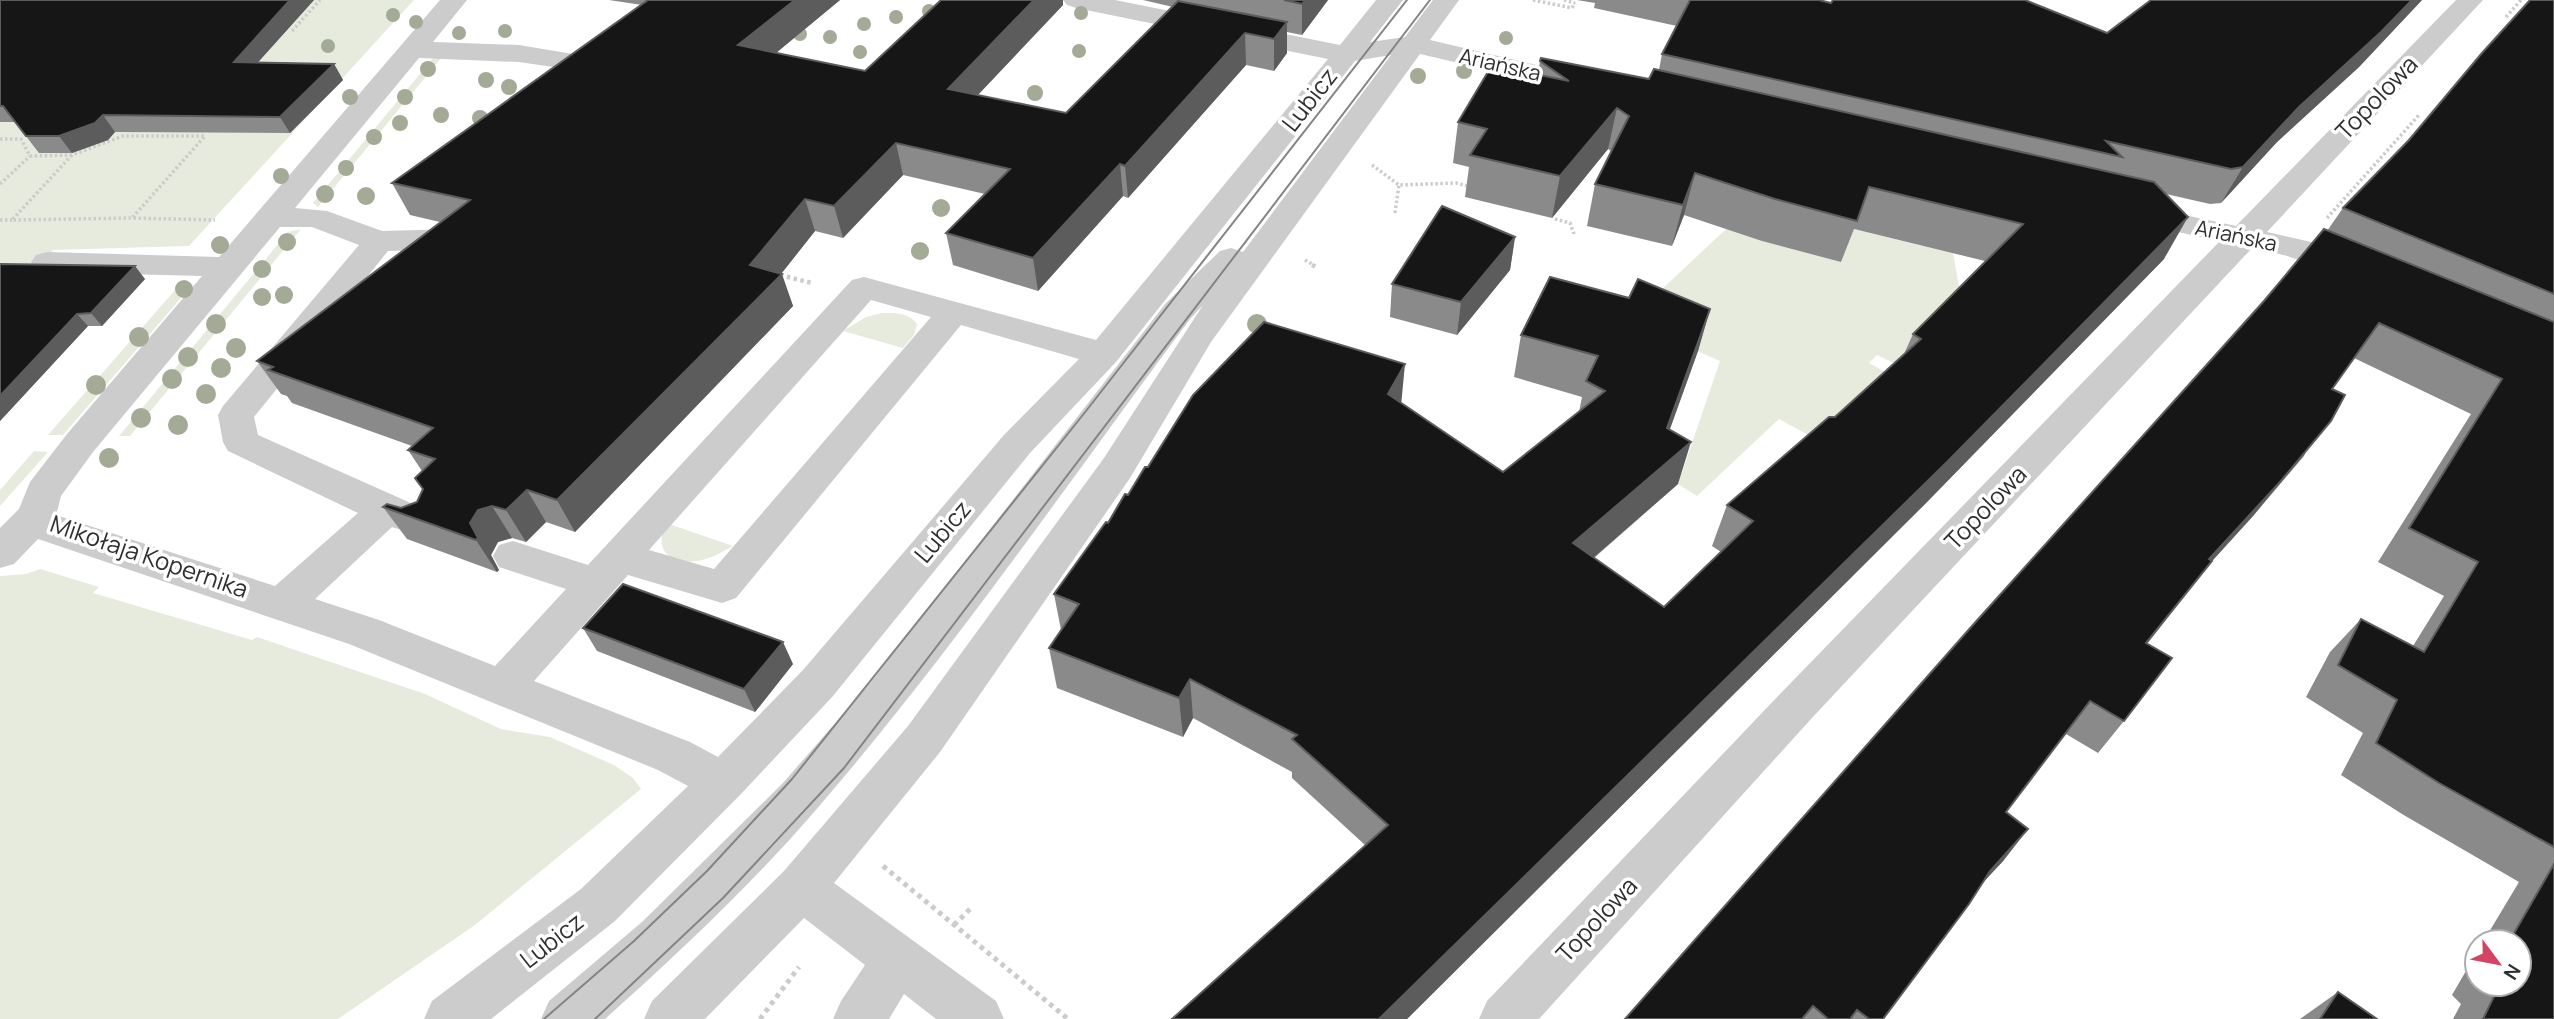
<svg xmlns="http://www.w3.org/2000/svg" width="2554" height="1019" font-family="Manrope,sans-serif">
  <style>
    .green { fill: #e7ebde }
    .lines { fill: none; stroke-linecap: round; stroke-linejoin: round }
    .path-far2 { stroke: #ccc; stroke-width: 3.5; stroke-dasharray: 2.5 2.5; stroke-linecap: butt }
    .path-far1 { stroke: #ccc; stroke-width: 4.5; stroke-dasharray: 3.5 3.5; stroke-linecap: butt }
    .path { stroke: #ccc; stroke-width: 5; stroke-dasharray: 4.5 4.5; stroke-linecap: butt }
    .minor { fill: #ccc; fill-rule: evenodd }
    .tram { stroke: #848484; stroke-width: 2 }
    .tree { fill: #a3ab96 }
    .wall { fill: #8a8a8a }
    .shaded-wall { fill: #5c5c5c }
    .building { fill: #161616; stroke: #5c5c5c; stroke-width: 2 }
    .labels { text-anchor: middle; stroke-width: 7; stroke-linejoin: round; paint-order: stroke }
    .far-street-label { font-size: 21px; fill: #2f2f2f; stroke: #fff }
    .street-label { font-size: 24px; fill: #2f2f2f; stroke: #fff }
  </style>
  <rect width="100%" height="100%" fill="#fff"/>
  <g class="green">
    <polygon points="0,0 414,0 189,246 53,250 25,276 0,276"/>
    <polygon points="434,57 442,57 318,207 313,203"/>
    <polygon points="301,229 130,436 119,436 288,232"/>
    <polygon points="1726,229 1853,229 1953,253 1963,308 1908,370 1877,355 1869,363 1902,381 1830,447 1779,419 1697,496 1678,484 1720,361 1628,321"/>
    <polygon points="183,281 193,284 63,435 48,435"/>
    <path d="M882,313C896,313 908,312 917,324L914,335L903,348L843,331L866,317Z"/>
    <polygon points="34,451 48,452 0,506 0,490"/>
    <path d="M666,523L733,546C725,550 717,555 709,558C680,568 650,557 666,523Z"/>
    <polygon points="40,569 99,587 93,593 252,640 257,637 425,694 501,729 550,737 614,765 633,778 641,789 475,925 338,1019 0,1019 0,576 26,574"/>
  </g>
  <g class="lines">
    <g class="path-far2">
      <polyline points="1533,0 1572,8 1575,3"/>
      <polyline points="1564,0 1575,3"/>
      <polyline points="2506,17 2521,0"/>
      <polyline points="292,31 320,0"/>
      <polyline points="0,139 21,139 30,156 72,155 123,136 205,136 132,218 215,220"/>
      <polyline points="72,155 12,220 132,218"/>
      <polyline points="1372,165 1399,185 1456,183 1471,187"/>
      <polyline points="0,184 30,156"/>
      <polyline points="1395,213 1399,185"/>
      <polyline points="2327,218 2419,115"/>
      <polyline points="1555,219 1570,223 1574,234"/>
      <polyline points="0,220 12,220"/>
      <polyline points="1305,260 1315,266"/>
    </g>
    <g class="path-far1">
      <polyline points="1312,265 1318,268"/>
      <polyline points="780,275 812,283"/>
    </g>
    <g class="path">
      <polyline points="883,866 1068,1019"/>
      <polyline points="954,925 970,909"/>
      <polyline points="760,1019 799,967"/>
    </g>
    <g class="minor">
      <path d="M440,0H467L433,42L519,45L591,57L595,63L591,69L581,71L519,62L419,58L295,208L327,211L382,231L456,229L467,232L472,239L467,246L456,249L388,251L254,417L258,435L422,508L427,518L422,528L408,532L392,527L315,599L379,620L495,666L566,589L499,567L493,556L499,545L513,541L588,565L852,280L864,277L1096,340L1328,59L1076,8L1067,5L1063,0H1115L1340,45L1376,0H1403L1370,42L1405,37L1433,0H1459L1430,40L1597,79L1601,85L1597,91L1587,93L1420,54L1211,342L1130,478L940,752L834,883L996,1001L1004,1019H936L904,994L889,1019H833L841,1001L865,965L804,918L705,1019H644L652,1001L784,871L908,726L1104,458L1203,305L1190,319C1067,484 950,655 815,811C751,885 679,953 605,1019H541L549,1001L642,922L783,783L871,682L1166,303L1220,251L1231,248L1243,252L1391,55L1355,61L1116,362L1030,453L833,696L739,796L615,921L491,1019H424L432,1001L581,889L688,786L658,770L349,644L38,539L14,564L0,568V528L19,509L30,482L67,434L202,276L47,272L36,269L31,262L36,255L47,252L219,257ZM280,227H312L359,245L223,406L218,415L223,442L228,451L358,513L275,586L62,517L57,512L61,496L93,452ZM871,300L931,317L714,569L649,550ZM961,325L1079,359L1004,435L803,670L718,757L690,742L534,681L628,575L722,603L736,598Z"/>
      <path d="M2456,0H2483L2267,232L2311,242L2364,264L2368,271L2364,278C2338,285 2314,264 2290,257C2278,253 2264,251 2252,248L1811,719L1539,1019H1479L1487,1001L1781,693L2220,241L2122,220L2117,213L2122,206L2133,204L2236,226Z"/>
    </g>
    <g class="tram">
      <polyline points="544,1019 634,941 707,871 792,779 1086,411 1407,0"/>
      <polyline points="595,1019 723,898 844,768 1430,0"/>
    </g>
  </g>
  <g class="tree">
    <circle cx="929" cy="11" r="7"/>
    <circle cx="1081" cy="13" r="7"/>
    <circle cx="393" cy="15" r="7"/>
    <circle cx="896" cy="17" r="7"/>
    <circle cx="416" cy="22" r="7"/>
    <circle cx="864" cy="24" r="7"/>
    <circle cx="505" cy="31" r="7"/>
    <circle cx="459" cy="33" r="7"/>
    <circle cx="800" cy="34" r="7"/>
    <circle cx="830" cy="37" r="7"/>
    <circle cx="1506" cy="38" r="7"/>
    <circle cx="328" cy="46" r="7"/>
    <circle cx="1079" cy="51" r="7"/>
    <circle cx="860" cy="52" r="7"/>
    <circle cx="428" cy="69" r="8"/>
    <circle cx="1464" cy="71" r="8"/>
    <circle cx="1418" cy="76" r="8"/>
    <circle cx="486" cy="80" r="8"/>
    <circle cx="509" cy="87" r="8"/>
    <circle cx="1035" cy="93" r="8"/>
    <circle cx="350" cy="97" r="8"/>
    <circle cx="405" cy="97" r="8"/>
    <circle cx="441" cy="115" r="8"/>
    <circle cx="480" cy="118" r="8"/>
    <circle cx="400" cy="123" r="8"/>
    <circle cx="374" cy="137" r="8"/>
    <circle cx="346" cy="168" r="8"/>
    <circle cx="281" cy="176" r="8"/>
    <circle cx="325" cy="194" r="9"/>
    <circle cx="366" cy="196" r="9"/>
    <circle cx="941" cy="208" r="9"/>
    <circle cx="287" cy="242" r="9"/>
    <circle cx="220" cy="245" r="9"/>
    <circle cx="920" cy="251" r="9"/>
    <circle cx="262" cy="269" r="9"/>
    <circle cx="184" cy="289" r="9"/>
    <circle cx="284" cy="295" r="9"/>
    <circle cx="262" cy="297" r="9"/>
    <circle cx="216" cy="324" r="10"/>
    <circle cx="1257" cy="324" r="10"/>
    <circle cx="139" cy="337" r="10"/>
    <circle cx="236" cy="348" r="10"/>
    <circle cx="188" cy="357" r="10"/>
    <circle cx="221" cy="368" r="10"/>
    <circle cx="172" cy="379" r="10"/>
    <circle cx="96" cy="385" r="10"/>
    <circle cx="206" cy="394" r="10"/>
    <circle cx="141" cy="418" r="10"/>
    <circle cx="178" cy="425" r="10"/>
    <circle cx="109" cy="458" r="10"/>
  </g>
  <g class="wall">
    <polygon points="0,0 314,0 258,62 334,64 343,80 290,133 115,132 108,140 72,153 39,153 15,122 0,122"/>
    <polygon points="609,0 840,0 776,53 865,71 1063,5 978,95 1066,113 1173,7 1143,0 1328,0 1302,35 1287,32 1287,53 1274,71 1246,65 1128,198 1123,196 1038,291 953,265 946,233 985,194 903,175 843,238 815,231 781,274 793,306 575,532 546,522 526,542 512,538 498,542 491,555 499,570 497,572 407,539 383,507 401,508 417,502 423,489 422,471 408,450 412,446 292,403 287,396 281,394 257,361 440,222 410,215 392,183 642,5"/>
    <polygon points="1577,0 1819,0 1831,3 2107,33 2151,0 2422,0 2359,67 2277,142 2221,203 2210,204 2166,194 2164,259 1927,502 1407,1019 1172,1019 1365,845 1292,778 1292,772 1193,718 1183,737 1057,688 1049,648 1061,630 1054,594 1108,523 1148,467 1401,403 1503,472 1579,412 1582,397 1514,377 1521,335 1629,298 1710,309 1698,351 1670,429 1678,484 1594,558 1664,607 1721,552 1712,546 1727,505 1835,417 1904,354 1913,334 1985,261 1854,229 1841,262 1762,241 1684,215 1672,246 1587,226 1595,184 1611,151 1608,149 1552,218 1465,197 1469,167 1453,163 1458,122 1538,74 1540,61 1649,79 1659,70 1662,54 1677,26 1594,8 1595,3"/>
    <polygon points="2554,0 2554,1019 2453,1019 2461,1004 2452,995 2477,952 2477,984 2519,984 2519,942 2483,942 2519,882 2402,814 2341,775 2363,733 2306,697 2330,652 2361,619 2413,646 2444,596 2378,562 2471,414 2354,358 2332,389 2304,456 2253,516 2212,561 2147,644 2124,721 2098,753 2066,734 2006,812 2004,860 1983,882 1883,1019 1625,1019 2327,231 2343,208"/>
    <polygon points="1515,237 1510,270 1457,335 1390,317 1392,284"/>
    <polygon points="0,264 145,279 102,326 88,326 0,421"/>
    <polygon points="583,628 793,664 755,712 597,651"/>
    <polygon points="2338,992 2377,1019 2300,1019"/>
  </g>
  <g class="shaded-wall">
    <polygon points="290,0 314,0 244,78 234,62"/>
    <polygon points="795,0 840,0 748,76 738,45"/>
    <polygon points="1034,0 1063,0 1063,5 954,120 948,89"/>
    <polygon points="1305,0 1328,0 1302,35 1302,4"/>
    <polygon points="2412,0 2422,0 2359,67 2277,142 2221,203 2243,167 2299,107"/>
    <polygon points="1287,22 1287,53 1274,71 1274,39"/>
    <polygon points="1245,33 1246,65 1128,198 1125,166"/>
    <polygon points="334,64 343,80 290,133 280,117"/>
    <polygon points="1617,108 1608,149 1552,218 1560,176"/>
    <polygon points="103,115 115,132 108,140 72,153 59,136"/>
    <polygon points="896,143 903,175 843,238 834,206"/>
    <polygon points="1120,164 1123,196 1038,291 1033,258"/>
    <polygon points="1695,173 1684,215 1672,246 1683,205"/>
    <polygon points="805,199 815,231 777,279 782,274 793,306 575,532 557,500"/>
    <polygon points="2188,217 2164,259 1927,502 1407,1019 1379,1019"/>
    <polygon points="1515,237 1510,270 1457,335 1461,302"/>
    <polygon points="135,266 145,279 102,326 91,313"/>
    <polygon points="1710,309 1698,351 1655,470 1667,428"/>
    <polygon points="77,314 88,326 0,421 0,396"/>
    <polygon points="1405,364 1401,406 1388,394"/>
    <polygon points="2331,421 2253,516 2183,593 2209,559"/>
    <polygon points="1691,442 1678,484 1563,584 1573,543"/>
    <polygon points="527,490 546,522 526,542 506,510"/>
    <polygon points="492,506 512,538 498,542 491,555 499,570 497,572 476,540 470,523 478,510"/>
    <polygon points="783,642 793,664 755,712 744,689"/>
    <polygon points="1190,679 1193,718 1183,737 1179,698"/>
    <polygon points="2028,829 2004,860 1966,901 1990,871"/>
  </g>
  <g class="building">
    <polygon points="0,0 290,0 234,62 334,64 280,117 103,115 95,123 59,136 26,136 3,106 0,106"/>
    <polygon points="648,0 795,0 738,45 865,71 941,0 1034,0 948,89 1066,113 1178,1 1287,22 1274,39 1245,33 1125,166 1120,164 1033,258 946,233 1010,169 896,143 834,206 805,199 750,265 782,274 557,500 527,490 506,510 492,506 478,510 470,523 478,538 476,540 383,507 387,504 401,508 417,502 423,489 415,478 435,459 408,450 433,428 268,370 273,367 257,361 470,200 392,183"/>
    <polygon points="1284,0 1305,0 1302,4"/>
    <polygon points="1690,0 1819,0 1831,3 1833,0 2025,0 2107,33 2151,0 2412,0 2381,32 2299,107 2243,167 2231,169 2106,141 2122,157 1662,54"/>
    <polygon points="2530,0 2554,0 2554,294 2343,208 2409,140 2482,53"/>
    <polygon points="1541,58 1649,79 1654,69 2154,182 2188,217 1948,461 1379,1019 1172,1019 1388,825 1292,739 1297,735 1190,679 1179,698 1049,648 1079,604 1054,594 1106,522 1108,523 1125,494 1128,495 1145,467 1148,467 1193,395 1264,322 1405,364 1388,394 1503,472 1605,391 1586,381 1598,356 1521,335 1550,277 1629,298 1638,279 1710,309 1667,428 1691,442 1573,543 1664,607 1753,521 1727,505 1829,417 1835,417 1921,339 1913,334 2023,224 1869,187 1857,221 1775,199 1695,173 1683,205 1595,184 1629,116 1617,108 1560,176 1470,155 1487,129 1458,122 1492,65 1569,81 1540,61"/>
    <polygon points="1442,206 1515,237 1461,302 1392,284"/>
    <polygon points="2324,229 2554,322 2554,847 2439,783 2376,743 2397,700 2338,665 2361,619 2424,652 2478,562 2409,528 2502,379 2379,323 2332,389 2345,395 2331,421 2280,482 2209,559 2212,561 2146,643 2172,658 2124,721 2090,701 2006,812 2028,829 1990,871 1969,904 1883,1019 1869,1019 1857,1010 1850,1019 1828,1019 1813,1006 1802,1019 1625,1019 1972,626 2264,301"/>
    <polygon points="0,264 135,266 91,313 77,314 0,396"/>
    <polygon points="623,584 783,642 744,689 583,628"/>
    <polygon points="2554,864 2554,1019 2483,1019 2500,984 2519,984 2519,942 2509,942"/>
    <polygon points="2338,992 2377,1019 2320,1019"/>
  </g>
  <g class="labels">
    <g class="far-street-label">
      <text transform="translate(1500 65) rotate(13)" y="7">Ariańska</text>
      <text transform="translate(2236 236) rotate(12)" y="7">Ariańska</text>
    </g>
    <g class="street-label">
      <text transform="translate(2377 98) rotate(-46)" y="8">Topolowa</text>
      <text transform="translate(1310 100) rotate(-52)" y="8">Lubicz</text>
      <text transform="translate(1986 508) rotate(-46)" y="8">Topolowa</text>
      <text transform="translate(943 532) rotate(-50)" y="8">Lubicz</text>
      <text transform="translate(149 557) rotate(19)" y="8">Mikołaja Kopernika</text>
      <text transform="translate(1597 920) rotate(-47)" y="8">Topolowa</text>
      <text transform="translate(552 941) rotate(-38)" y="8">Lubicz</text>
    </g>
  </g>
  <g transform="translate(2498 963) rotate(122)"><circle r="33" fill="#ffffff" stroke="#acacac" stroke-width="2"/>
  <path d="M0-5L12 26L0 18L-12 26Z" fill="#d34464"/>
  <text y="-10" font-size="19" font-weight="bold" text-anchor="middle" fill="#2f2f2f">N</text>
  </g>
</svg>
